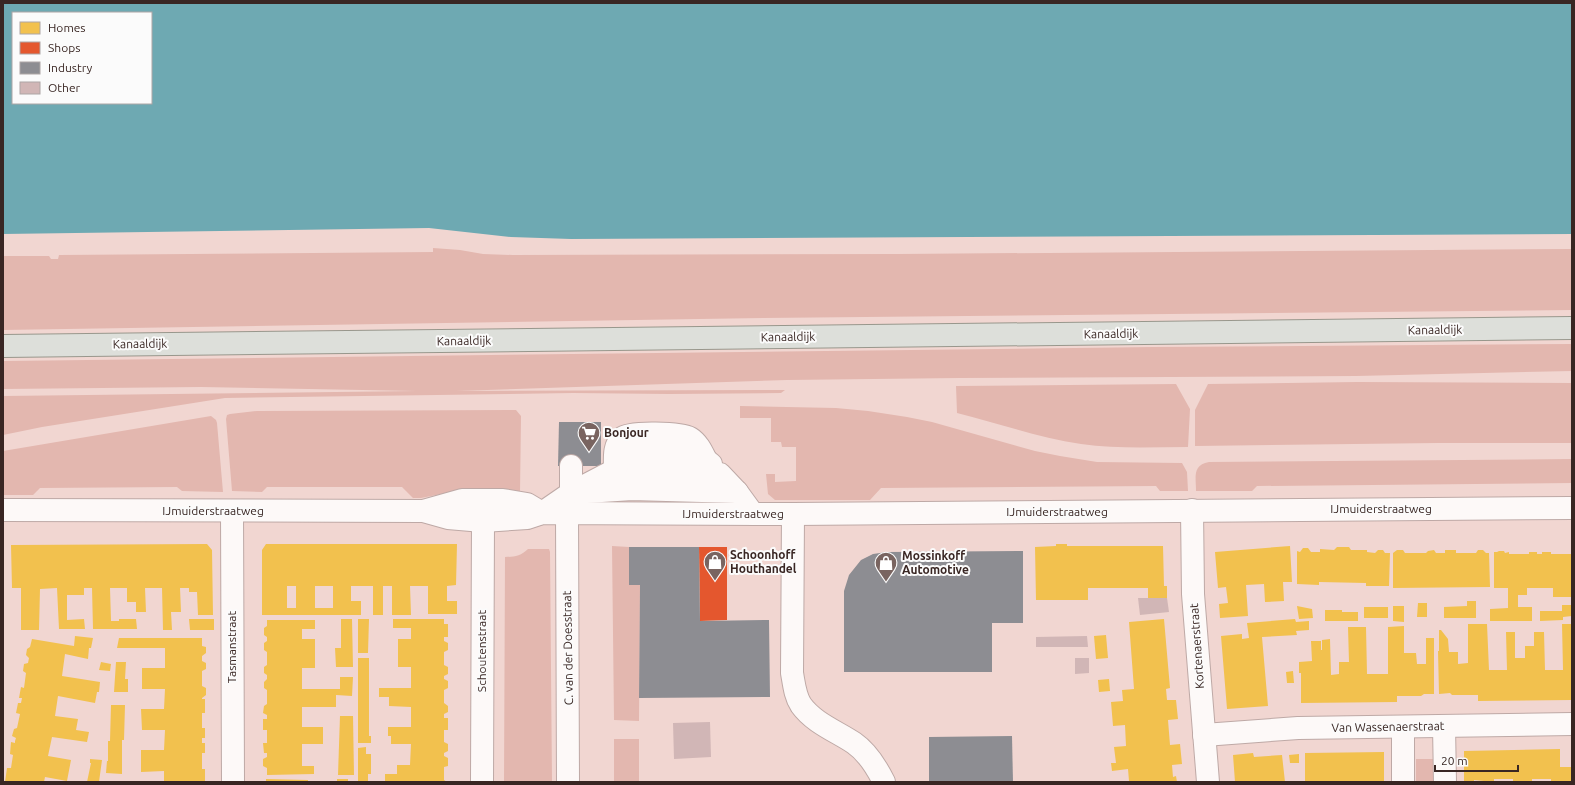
<svg xmlns="http://www.w3.org/2000/svg" width="1575" height="785" font-family="Ubuntu,sans-serif">
  <style>
    .green { fill: #e3b7af }
    .water { fill: #6ea9b2; fill-rule: evenodd }
    .homes { fill: #f2c14e; fill-rule: evenodd }
    .shops { fill: #e4572e }
    .industry { fill: #8d8d92 }
    .building { fill: #d1b6b6 }
    .lines { fill: none; stroke-linecap: round; stroke-linejoin: round }
    .minor-casing { stroke: #bea9a6; stroke-width: 24 }
    .major-casing { stroke: #98978c; stroke-width: 24 }
    .minor { stroke: #fdf9f8; stroke-width: 22 }
    .major { stroke: #dddfda; stroke-width: 22 }
    .labels { text-anchor: middle; stroke-width: 4; stroke-linejoin: round; paint-order: stroke }
    .street-label { font-size: 12px; fill: #392623; stroke: #fbfbfb }
    .poi-label { font-size: 12px; font-weight: bold; fill: #392623; stroke: #fbfbfb; text-anchor: start }
  </style>
  <rect width="100%" height="100%" fill="#f1d6d1"/>
  <g class="green">
    <polygon points="433,248 460,250 483,254 513,255 899,254 1572,249 1572,310 763,318 3,330 3,256 49,256 51,259 58,259 59,255 433,252"/>
    <polygon points="1572,344 1572,371 1356,376 959,378 787,380 456,391 785,390 781,393 669,394 573,393 225,398 42,427 3,435 3,396 417,391 201,387 3,389 3,361 1153,347"/>
    <polygon points="1357,382 1572,383 1572,443 1438,443 1195,446 1195,410 1208,384"/>
    <path d="M1176,384L1190,409L1188,447C1152,447 1116,449 1081,444C1039,438 998,423 957,413L956,386Z"/>
    <polygon points="740,406 836,408 868,411 907,417 932,422 1035,451 1060,456 1097,462 1182,463 1187,472 1188,491 1160,491 1156,486 881,488 870,500 775,500 768,494 766,474 775,474 775,482 796,481 796,447 782,447 781,442 771,442 771,418 740,418"/>
    <polygon points="516,410 521,416 520,492 461,490 421,498 413,498 402,487 267,487 262,492 232,491 226,419 227,415 230,414 257,411"/>
    <polygon points="211,416 216,420 217,423 223,492 182,491 177,487 40,488 33,495 3,495 3,451"/>
    <path d="M1572,459V483L1257,486L1252,491H1196C1196,477 1192,465 1209,462Z"/>
    <polygon points="612,546 629,547 629,585 640,585 639,721 614,720"/>
    <path d="M528,549H549L550,552L552,782H504L505,557C514,557 521,556 528,549Z"/>
    <rect x="614" y="739" width="25" height="43"/>
    <rect x="1416" y="759" width="17" height="23"/>
  </g>
  <path class="water" d="M3,3H1572V234L571,239L511,237L429,228L3,234ZM13,13H151V103H13Z"/>
  <g class="homes">
    <polygon points="207,544 212,550 213,615 198,615 197,592 189,592 189,588 180,588 181,612 171,612 172,630 163,630 162,588 145,588 146,612 136,612 136,602 127,602 127,588 110,588 111,621 119,621 119,619 136,619 137,629 93,629 92,588 84,588 84,595 67,595 67,620 84,619 85,629 59,629 57,588 40,589 39,630 21,630 21,588 12,588 11,545"/>
    <path d="M266,544H457L456,585L447,586V601H457V614H428V586H410L411,615H392V586H383V615H373V586H351V601H361V615H262V550ZM287,586H296V608H287ZM315,586H333V608H315Z"/>
    <polygon points="1056,544 1067,544 1067,546 1163,546 1164,586 1167,586 1167,598 1148,598 1148,588 1088,588 1088,600 1036,600 1035,547 1056,546"/>
    <polygon points="1290,546 1292,582 1283,582 1284,601 1265,602 1264,584 1246,585 1248,616 1220,618 1219,604 1228,603 1226,587 1218,588 1215,552"/>
    <polygon points="1337,547 1349,547 1351,550 1367,550 1367,552 1375,553 1378,550 1383,550 1385,553 1390,553 1389,586 1366,586 1366,583 1319,582 1319,585 1297,584 1297,551 1300,552 1303,548 1308,548 1311,552 1320,552 1320,549 1334,550"/>
    <polygon points="1397,550 1403,550 1405,553 1426,553 1428,551 1434,550 1436,553 1445,553 1445,550 1456,550 1456,553 1476,553 1478,550 1483,550 1486,553 1489,553 1490,587 1393,588 1393,553"/>
    <polygon points="1499,551 1504,551 1505,553 1509,552 1509,554 1529,554 1529,552 1537,552 1537,554 1542,554 1542,552 1551,552 1551,554 1571,554 1572,552 1572,597 1553,597 1553,588 1527,588 1527,595 1518,595 1518,607 1532,607 1532,621 1490,621 1490,609 1508,608 1508,588 1494,588 1494,552 1497,552"/>
    <polygon points="1467,601 1476,601 1476,618 1444,618 1444,607 1467,606"/>
    <polygon points="1418,603 1427,603 1427,617 1417,617"/>
    <polygon points="1562,605 1572,605 1572,616 1563,617 1563,620 1540,621 1540,611 1562,611"/>
    <polygon points="1297,606 1312,609 1313,618 1299,619"/>
    <polygon points="1393,606 1404,606 1404,622 1393,621"/>
    <rect x="1364" y="607" width="24" height="11"/>
    <polygon points="1325,610 1342,610 1342,612 1358,612 1358,621 1325,621"/>
    <polygon points="189,619 214,619 214,630 190,630"/>
    <polygon points="341,619 352,619 353,667 336,667 335,648 341,648"/>
    <polygon points="358,619 369,619 368,653 358,653"/>
    <polygon points="393,619 444,619 444,624 448,624 448,637 444,637 444,641 448,643 448,650 444,652 444,665 448,667 448,674 444,676 444,679 448,681 448,688 444,690 444,703 448,706 448,712 444,714 444,718 448,718 448,730 444,730 444,742 448,744 448,751 444,753 444,756 448,758 448,766 444,767 444,780 447,782 385,782 385,774 397,774 397,765 410,765 411,744 391,744 391,736 388,736 388,727 411,727 411,707 389,706 389,697 379,697 379,688 411,688 411,667 398,667 398,639 411,639 411,628 393,628"/>
    <polygon points="1164,619 1170,688 1166,689 1167,700 1176,700 1178,719 1168,720 1170,745 1180,744 1182,764 1172,765 1173,777 1176,776 1177,782 1129,781 1128,769 1112,771 1111,763 1116,763 1114,747 1126,746 1125,725 1113,726 1111,702 1123,701 1122,690 1134,689 1129,622"/>
    <polygon points="1295,619 1296,622 1309,621 1309,630 1296,631 1297,635 1262,637 1268,706 1227,709 1221,636 1242,634 1242,639 1249,638 1247,623"/>
    <polygon points="267,620 315,620 315,629 302,629 302,639 315,639 315,668 302,668 302,689 340,689 340,677 353,677 352,696 336,695 336,707 302,707 302,727 323,727 323,744 302,744 302,766 314,766 314,774 267,775 267,768 263,766 263,759 267,757 267,753 264,753 263,743 267,743 267,730 263,730 263,719 267,719 267,715 263,713 264,706 267,704 267,690 264,688 264,682 267,679 267,675 264,673 264,667 267,665 267,652 264,650 264,643 267,641 267,637 264,635 264,628 267,626"/>
    <polygon points="1571,620 1572,620 1572,700 1478,701 1478,695 1452,695 1450,693 1439,694 1438,651 1439,651 1439,630 1441,630 1448,639 1449,652 1458,652 1458,664 1468,663 1468,624 1487,624 1489,670 1507,670 1506,632 1515,632 1515,658 1525,658 1525,646 1534,646 1534,632 1544,632 1545,670 1563,670 1562,624 1571,624"/>
    <polygon points="1404,626 1404,653 1416,653 1417,664 1426,664 1426,638 1434,638 1434,694 1424,694 1421,696 1397,696 1397,702 1301,703 1301,673 1299,673 1299,662 1312,661 1311,641 1321,641 1321,650 1322,650 1322,640 1330,639 1331,675 1339,674 1339,662 1349,662 1348,627 1366,627 1367,674 1388,674 1388,627"/>
    <polygon points="1106,635 1108,658 1096,659 1094,636"/>
    <polygon points="75,636 93,638 91,648 89,648 88,659 65,654 62,676 100,682 99,692 97,692 95,703 58,696 55,716 78,719 76,730 89,732 87,742 52,737 48,756 71,760 67,781 45,777 44,782 5,782 7,768 11,768 13,755 10,754 11,742 15,743 15,741 16,738 12,736 14,729 17,728 20,714 16,713 18,703 21,703 22,698 19,698 21,687 24,688 26,673 23,671 24,664 28,663 29,658 26,655 27,649 30,647 32,639 74,646"/>
    <polygon points="119,638 202,638 202,646 206,647 206,653 202,656 202,661 206,663 206,669 202,671 202,686 206,688 206,695 202,698 202,699 205,699 205,713 202,713 202,728 205,728 205,738 202,738 202,743 205,743 205,753 202,753 202,769 205,769 205,782 164,782 164,771 141,772 141,750 164,750 165,730 142,730 141,709 164,709 165,689 142,689 142,668 165,668 165,648 117,648"/>
    <polygon points="358,658 369,658 369,736 371,736 371,743 358,743"/>
    <polygon points="101,662 111,664 110,671 99,670"/>
    <polygon points="116,662 126,662 125,679 128,679 128,692 114,692"/>
    <polygon points="1293,671 1294,683 1287,683 1286,672"/>
    <polygon points="1109,679 1110,691 1099,692 1098,680"/>
    <polygon points="111,705 125,705 124,740 122,740 122,774 106,773 107,761 108,761 108,741 110,741"/>
    <polygon points="340,716 353,716 354,775 338,775"/>
    <polygon points="366,747 366,754 371,754 371,774 368,774 368,782 358,782 358,748"/>
    <polygon points="1560,749 1560,767 1572,767 1572,782 1551,782 1551,779 1532,779 1532,782 1513,782 1513,779 1494,779 1494,782 1474,780 1474,782 1464,782 1464,751"/>
    <polygon points="1384,752 1384,782 1355,782 1355,781 1305,782 1305,753"/>
    <polygon points="1253,753 1254,757 1282,755 1285,782 1235,782 1233,755"/>
    <polygon points="1299,754 1299,763 1290,763 1289,755"/>
    <polygon points="90,759 102,760 99,782 87,782 91,763 90,763"/>
    <polygon points="266,779 308,780 308,782 266,782"/>
    <rect x="337" y="779" width="11" height="3"/>
  </g>
  <polygon class="shops" points="699,547 727,547 727,620 700,621"/>
  <g class="industry">
    <polygon points="559,422 601,422 601,466 558,466"/>
    <polygon points="629,547 699,547 700,621 769,620 770,697 639,698 640,585 629,585"/>
    <polygon points="1023,551 1023,623 992,623 992,672 844,672 844,591 849,575 861,560 873,554 887,552"/>
    <polygon points="1012,736 1013,782 929,782 929,737"/>
  </g>
  <g class="building">
    <polygon points="1138,598 1167,598 1169,612 1140,615"/>
    <polygon points="1087,636 1088,647 1036,647 1036,637"/>
    <polygon points="1075,658 1089,658 1089,673 1075,674"/>
    <polygon points="710,722 711,757 674,759 673,723"/>
  </g>
  <g class="lines">
    <g class="minor-casing">
      <g id="minor">
        <polyline points="571,466 571,493 615,470 688,470 720,474 737,492"/>
        <path d="M615,470C615,459 613,446 622,438C630,431 681,433 690,438C698,443 702,452 706,460"/>
        <polyline points="615,470 621,456 630,452 688,453 706,460 711,464"/>
        <polyline points="3,510 423,511 462,500 503,500 527,504 542,513 571,493 632,489 737,492 753,514"/>
        <polyline points="1192,510 1193,594 1208,782"/>
        <polyline points="232,511 233,782"/>
        <polyline points="423,511 448,518 483,521 527,518 542,513 793,514 1572,508"/>
        <polyline points="567,513 568,782"/>
        <path d="M793,514L792,673C794,684 795,696 801,705C814,723 836,731 854,743C867,752 877,768 884,782"/>
        <polyline points="1444,726 1445,782"/>
        <polyline points="1403,727 1403,782"/>
        <polyline points="1204,735 1298,728 1572,724"/>
        <polyline points="482,782 483,521"/>
      </g>
    </g>
    <g class="major-casing">
      <polyline id="major" points="3,346 1572,328"/>
    </g>
    <use href="#minor" class="minor"/>
    <use href="#major" class="major"/>
  </g>
  <defs>
    <g id="supermarket-pin" transform="scale(1.15)"><path d="M0 17L-7.5 6A9.5 9.5 0 1 1 7.5 6Z" fill="#796460" stroke="#fbfbfb"/><path d="M-6-5.5h2.5l.6 2H6L4.5 2H-2.5L-4.4-4H-6ZM-1.5 3.2a1.3 1.3 0 1 0 .1 0ZM3 3.2a1.3 1.3 0 1 0 .1 0Z" fill="#fff"/></g>
    <g id="shop-pin" transform="scale(1.15)"><path d="M0 17L-7.5 6A9.5 9.5 0 1 1 7.5 6Z" fill="#796460" stroke="#fbfbfb"/><path d="M-5-2.5h2.3a2.7 3.5 0 0 1 5.4 0H5L5.5 6h-11ZM-1.5-2.5h3a1.5 2.3 0 0 0-3 0Z" fill="#fff"/></g>
  </defs>
  <g fill-rule="evenodd">
    <use href="#supermarket-pin" x="589" y="433"/>
    <use href="#shop-pin" x="715" y="562"/>
    <use href="#shop-pin" x="886" y="563"/>
  </g>
  <g class="labels">
    <g class="street-label">
      <text transform="translate(1435 330) rotate(-1)" y="4">Kanaaldijk</text>
      <text transform="translate(1111 334) rotate(-1)" y="4">Kanaaldijk</text>
      <text transform="translate(788 337) rotate(-1)" y="4">Kanaaldijk</text>
      <text transform="translate(464 341) rotate(-1)" y="4">Kanaaldijk</text>
      <text transform="translate(140 344) rotate(-1)" y="4">Kanaaldijk</text>
      <text x="1381" y="513">IJmuiderstraatweg</text>
      <text x="213" y="515">IJmuiderstraatweg</text>
      <text x="1057" y="516">IJmuiderstraatweg</text>
      <text x="733" y="518">IJmuiderstraatweg</text>
      <text transform="translate(1197 646) rotate(-94)" y="4">Kortenaerstraat</text>
      <text transform="translate(232 647) rotate(-90)" y="4">Tasmanstraat</text>
      <text transform="translate(568 648) rotate(-91)" y="4">C. van der Doesstraat</text>
      <text transform="translate(482 651) rotate(-90)" y="4">Schoutenstraat</text>
      <text transform="translate(1388 727) rotate(-1)" y="4">Van Wassenaerstraat</text>
    </g>
    <g class="poi-label">
      <text x="604" y="437">Bonjour</text>
      <text x="730" y="559">Schoonhoff<tspan x="730" dy="14">Houthandel</tspan></text>
      <text x="902" y="560">Mossinkoff<tspan x="902" dy="14">Automotive</tspan></text>
    </g>
  </g>
  <rect width="1575" height="785" fill="none" stroke="#392623" stroke-width="8"/>
  <rect x="12" y="12" width="140" height="92" fill="#fbfbfb" stroke="#ada6a5"/>
  <rect x="20" y="22" width="20" height="12" fill="#f2c14e" stroke="#ada6a5"/>
  <text x="48" y="32" font-size="12" fill="#392623">Homes</text>
  <rect x="20" y="42" width="20" height="12" fill="#e4572e" stroke="#ada6a5"/>
  <text x="48" y="52" font-size="12" fill="#392623">Shops</text>
  <rect x="20" y="62" width="20" height="12" fill="#8d8d92" stroke="#ada6a5"/>
  <text x="48" y="72" font-size="12" fill="#392623">Industry</text>
  <rect x="20" y="82" width="20" height="12" fill="#d1b6b6" stroke="#ada6a5"/>
  <text x="48" y="92" font-size="12" fill="#392623">Other</text>
  <path d="M1435 765v6h83v-6" fill="none" stroke="#392623" stroke-width="2"/>
  <text x="1441" y="765" font-size="12" fill="#392623" stroke="#fbfbfb" stroke-width="3" paint-order="stroke">20 m</text>
</svg>
